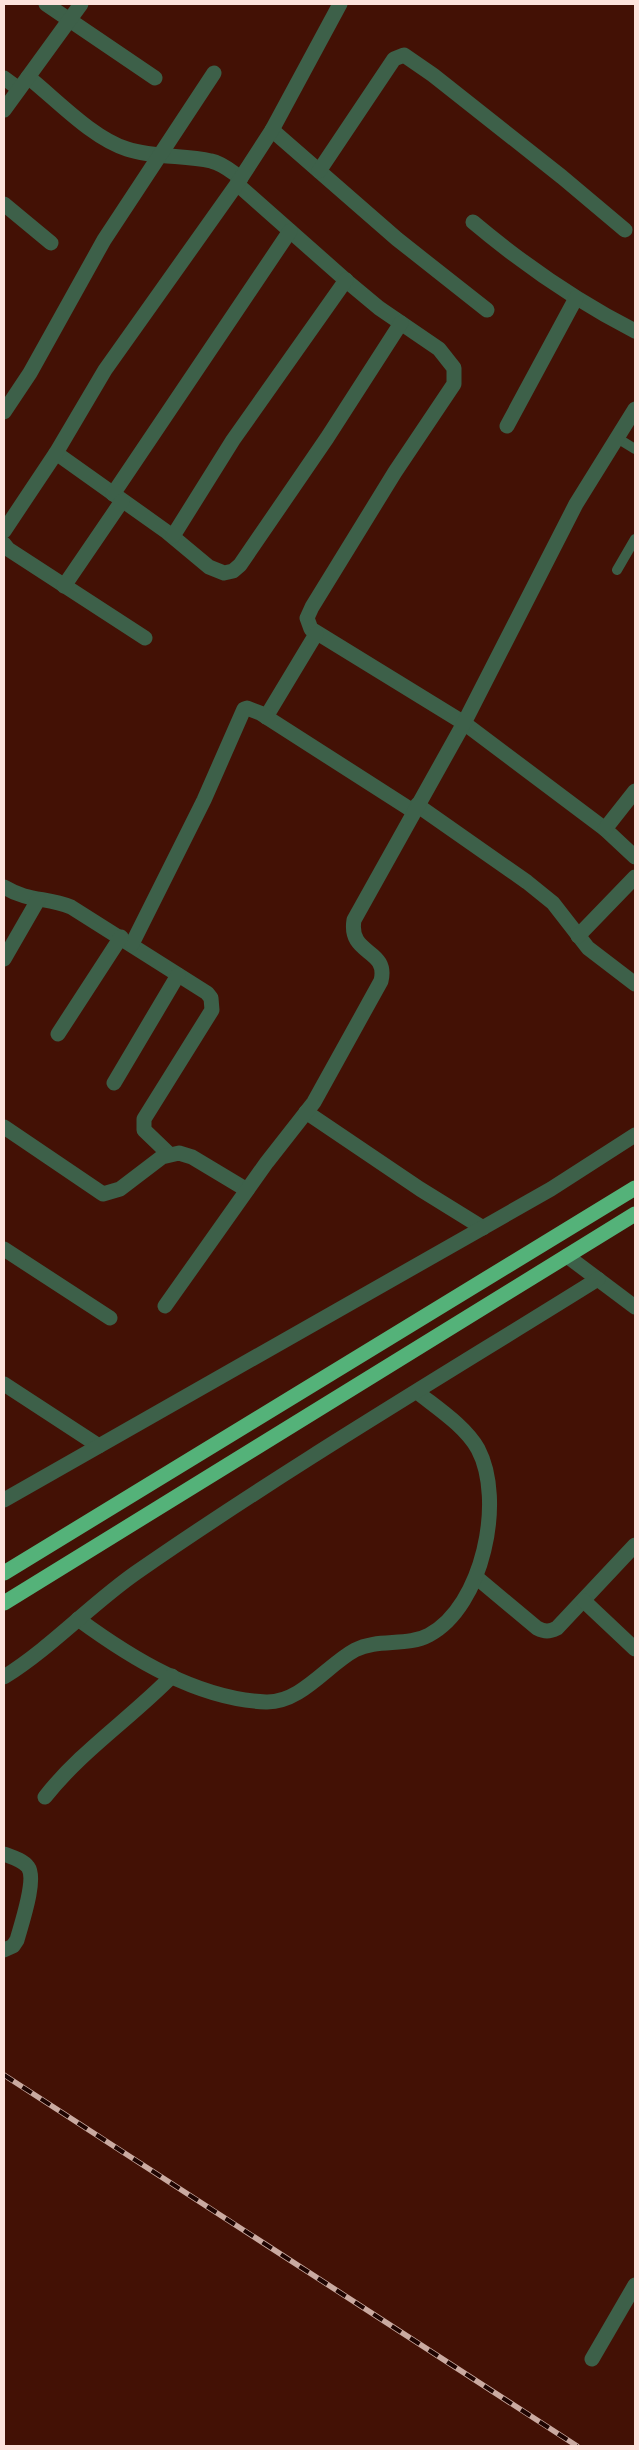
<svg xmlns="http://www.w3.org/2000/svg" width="639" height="2450" font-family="'Open Sans',sans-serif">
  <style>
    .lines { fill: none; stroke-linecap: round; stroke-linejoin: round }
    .lane { stroke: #3d6049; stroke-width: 10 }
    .street { stroke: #3d6049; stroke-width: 15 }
    .highway { stroke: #54b279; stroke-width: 15 }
    .rail-casing { stroke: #caaaa1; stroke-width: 5.5 }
    .rail { stroke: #1e0401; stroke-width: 4; stroke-dasharray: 11; stroke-linecap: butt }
  </style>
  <rect width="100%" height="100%" fill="#431105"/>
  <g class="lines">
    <g class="lane">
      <polyline points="617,438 635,449"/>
      <polyline points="617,570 635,539"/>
    </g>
    <g class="street">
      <polyline points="46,4 155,78"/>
      <path d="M28,77C57,100 92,138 127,149C155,158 184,155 211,161C222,163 232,172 241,178"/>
      <polyline points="4,78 19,89"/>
      <polyline points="4,110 81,4"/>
      <polyline points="272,130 397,239 487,310"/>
      <polyline points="319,171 394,59 404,55 433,75 562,177 625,230"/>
      <polyline points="237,184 349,283 379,308 439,349 454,368 454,384 395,472 312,607 307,618 311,629 464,723 605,829 635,857"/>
      <polyline points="4,204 51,243"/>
      <path d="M473,222C523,264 576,301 635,331"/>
      <polyline points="4,412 30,373 104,240 214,73"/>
      <polyline points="507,426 576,298"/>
      <polyline points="56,453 167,532 209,567 224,573 233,571 240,565 327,438 401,323"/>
      <polyline points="113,494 290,231"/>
      <polyline points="4,531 56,453 105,370 237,184 272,130 340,4"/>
      <polyline points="173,536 233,440 346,280"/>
      <polyline points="4,544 8,549 145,638"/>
      <polyline points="64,586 122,501"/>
      <polyline points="266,717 316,634"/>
      <polyline points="417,805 527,882 553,903 588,948 635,984"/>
      <polyline points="605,829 635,791"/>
      <path d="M4,887C29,902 46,897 71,907L207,993L211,998L212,1010L144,1119V1130L169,1154"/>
      <polyline points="578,936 635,877"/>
      <polyline points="132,944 204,800 244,709 247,708 260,713 413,811"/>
      <polyline points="4,959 38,900"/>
      <polyline points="58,1034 121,937"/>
      <polyline points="114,1083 178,975"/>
      <polyline points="306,1112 420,1189 483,1228"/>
      <polyline points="4,1127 103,1194 120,1189 162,1157 179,1153 192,1157 247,1190"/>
      <polyline points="4,1249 110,1318"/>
      <polyline points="567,1256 635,1307"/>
      <path d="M165,1306L267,1162L314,1102L381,981C389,948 348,956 354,920L464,723L576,504L635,409"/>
      <polyline points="4,1384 99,1446"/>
      <polyline points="4,1500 551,1189 635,1135"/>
      <path d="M476,1577L537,1628C545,1632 549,1632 557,1628L635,1545"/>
      <polyline points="584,1601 635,1649"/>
      <path d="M78,1619C131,1658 197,1699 266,1702C301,1703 327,1665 355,1650C378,1638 407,1647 429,1635C483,1606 505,1500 478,1449C465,1426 437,1408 417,1392"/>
      <path d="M4,1677C52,1647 91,1604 137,1572C287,1468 444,1375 598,1279"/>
      <path d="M45,1797C81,1751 131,1718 172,1676"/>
      <path d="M4,1854C12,1857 23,1860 28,1867C37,1879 21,1925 17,1940L13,1946L4,1950"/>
      <polyline points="592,2359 635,2285"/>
    </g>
    <g class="highway">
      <polyline points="4,1573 635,1188"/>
      <polyline points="4,1603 635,1214"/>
    </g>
    <g class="rail-casing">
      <polyline id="rail" points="4,2075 577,2446"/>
    </g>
    <use href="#rail" class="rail"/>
  </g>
  <rect width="639" height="2450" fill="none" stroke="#fde3dc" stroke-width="10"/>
</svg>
